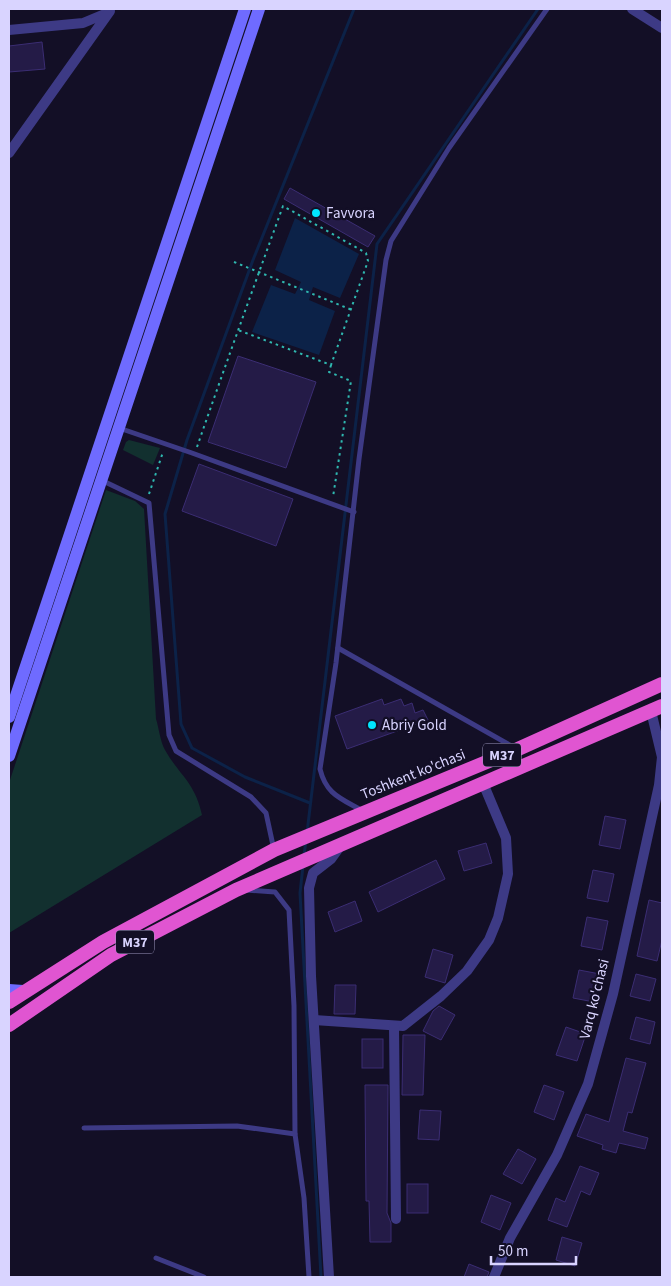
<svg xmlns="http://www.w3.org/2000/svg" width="671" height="1286" font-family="'Source Sans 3',sans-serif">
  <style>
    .green { fill: #12302f }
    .water { fill: #0c2248 }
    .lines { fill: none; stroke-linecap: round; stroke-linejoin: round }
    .stream { stroke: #0c2248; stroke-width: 3 }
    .building { fill: #241b47; stroke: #3b2d73 }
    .path { stroke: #2fb8b0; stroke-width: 2; stroke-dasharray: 2.5 4; stroke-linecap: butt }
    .service { stroke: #3d3a85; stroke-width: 5 }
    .minor { stroke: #3d3a85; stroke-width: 10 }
    .secondary { stroke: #6f6bff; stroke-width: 12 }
    .trunk { stroke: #e055d1; stroke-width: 14 }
    .poi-dot { fill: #00e5ff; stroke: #130f26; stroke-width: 2 }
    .labels { text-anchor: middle; stroke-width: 4.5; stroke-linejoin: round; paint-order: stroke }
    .shield { fill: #130f26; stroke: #9e99be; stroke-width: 1 }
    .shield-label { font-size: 14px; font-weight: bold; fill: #d9d4ff }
    .poi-label { font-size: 15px; fill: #d9d4ff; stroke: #130f26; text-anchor: start }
    .street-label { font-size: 15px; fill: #d9d4ff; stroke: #130f26 }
  </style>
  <rect width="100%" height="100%" fill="#130f26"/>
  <g class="green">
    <polygon points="129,440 160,448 153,465 123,450 126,442"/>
    <path d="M106,490L135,501L144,509L156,719C159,728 160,741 165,750C179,775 195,782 202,815L9,933V783Z"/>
  </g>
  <polygon class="water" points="295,218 359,254 340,298 313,287 309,300 335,311 319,355 252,332 271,285 295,294 301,282 275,270"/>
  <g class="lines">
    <g class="stream">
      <polyline points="310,803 245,777 192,748 181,724 165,514 187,440 253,260 354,9"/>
      <polyline points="307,833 377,244 538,9"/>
      <polyline points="304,855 306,841"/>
      <polyline points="303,866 300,893 321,1277"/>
    </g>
  </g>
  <g class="building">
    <polygon points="42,42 45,69 9,72 9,46"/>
    <polygon points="290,188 375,236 368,247 284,199"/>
    <polygon points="238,356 316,382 286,468 208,442"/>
    <polygon points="199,464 293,499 276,546 182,511"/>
    <polygon points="382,699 384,705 401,699 404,706 412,703 415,713 423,710 428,720 347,749 335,716"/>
    <polygon points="605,816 626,820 620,849 599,845"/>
    <polygon points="486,843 492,863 464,871 458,851"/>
    <polygon points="436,860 445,879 378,912 369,892"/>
    <polygon points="593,870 614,874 608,902 587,898"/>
    <polygon points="649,900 662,903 662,940 657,961 637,956"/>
    <polygon points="355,901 362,921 335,932 328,912"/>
    <polygon points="587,917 608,921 602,950 581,946"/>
    <polygon points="433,949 453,955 445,983 425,977"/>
    <polygon points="579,970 600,974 594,1002 573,998"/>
    <polygon points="636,974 656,979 650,1001 630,996"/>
    <polygon points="335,985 356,985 355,1014 334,1014"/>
    <polygon points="439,1006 455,1015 441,1040 423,1031 433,1011"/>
    <polygon points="636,1017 655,1022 650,1044 630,1039"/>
    <polygon points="566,1027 586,1034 577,1061 556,1055"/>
    <polygon points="403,1035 425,1035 423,1095 402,1095"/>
    <rect x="362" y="1039" width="21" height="29"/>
    <polygon points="626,1058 646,1063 632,1113 628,1112 623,1131 648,1138 645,1149 619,1143 616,1153 602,1149 603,1145 577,1136 586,1114 609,1122"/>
    <polygon points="365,1085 388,1085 387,1213 391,1223 391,1242 370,1242 369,1201 366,1201"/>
    <polygon points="544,1085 564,1092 554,1120 534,1112"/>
    <polygon points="420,1110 441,1111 439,1140 418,1139"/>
    <polygon points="518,1149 536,1159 522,1184 503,1174"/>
    <polygon points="580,1166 599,1173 590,1195 581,1191 567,1227 548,1220 556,1198 565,1202"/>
    <rect x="407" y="1184" width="21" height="29"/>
    <polygon points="491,1195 511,1203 500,1230 481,1222"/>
    <polygon points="562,1237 582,1243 575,1266 556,1260"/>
    <polygon points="469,1264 489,1272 487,1277 464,1277"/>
  </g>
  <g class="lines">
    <g class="path">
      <polyline points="234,262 352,310"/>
      <polyline points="331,365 329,372 351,381 333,497"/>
      <path d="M197,447C225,366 254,286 283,206L366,253L368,261L331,365L238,330"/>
      <polyline points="149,494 163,452"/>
    </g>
    <g class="service">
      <polyline points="119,428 192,453 354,512"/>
      <polyline points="101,480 149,503 169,735 176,751 251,797 266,813 274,850"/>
      <polyline points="338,648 515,748"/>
      <path d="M361,810C340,798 326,794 320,769L336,663L359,459L386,260L391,241L449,148L547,9"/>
      <polyline points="246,890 275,892 289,910 294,1006 295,1134 304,1198 309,1277"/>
      <polyline points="84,1128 237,1126 295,1134"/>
      <polyline points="156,1258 204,1277"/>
    </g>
    <g class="minor">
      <polyline points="632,9 662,28"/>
      <polyline points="9,30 83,23 107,13"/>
      <polyline points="9,153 110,11"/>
      <polyline points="314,1020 403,1026 441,996 467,971 489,940 498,918 508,874 506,838 483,783"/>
      <polyline points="394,1026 396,1219"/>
      <polyline points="329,1277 311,976 309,888 313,873 331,859 341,845"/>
      <polyline points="494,1277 510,1238 557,1155 588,1084 613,994 659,785 662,757 651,711"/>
    </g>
    <g class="secondary">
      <polyline points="9,717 245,9"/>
      <polyline points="9,756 259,9"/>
      <polyline points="9,990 23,991"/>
    </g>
    <g class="trunk">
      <polyline points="9,1002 103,942 274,850 518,749 662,684"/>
      <polyline points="9,1025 111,955 236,890 662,706"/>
    </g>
  </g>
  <g class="poi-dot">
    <circle cx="316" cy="213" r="5"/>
    <circle cx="372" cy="725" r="5"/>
  </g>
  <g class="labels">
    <g class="shield">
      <rect x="483" y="743.5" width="38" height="23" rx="4"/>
      <rect x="116" y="930.5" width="38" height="23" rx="4"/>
    </g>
    <g class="shield-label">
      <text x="502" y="760">M37</text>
      <text x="135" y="947">M37</text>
    </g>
    <g class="poi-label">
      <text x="326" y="218">Favvora</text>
      <text x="382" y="730">Abriy Gold</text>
    </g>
    <g class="street-label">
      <text transform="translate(413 774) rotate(-22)" y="5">Toshkent ko'chasi</text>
      <text transform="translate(594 999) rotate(-76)" y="5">Varq ko'chasi</text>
    </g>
  </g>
  <rect width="671" height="1286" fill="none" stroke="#d9d4ff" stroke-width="20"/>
  <path d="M491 1256v8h85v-8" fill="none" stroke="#d9d4ff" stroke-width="2.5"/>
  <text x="498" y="1256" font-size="15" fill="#d9d4ff" stroke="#130f26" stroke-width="4" paint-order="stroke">50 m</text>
</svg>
